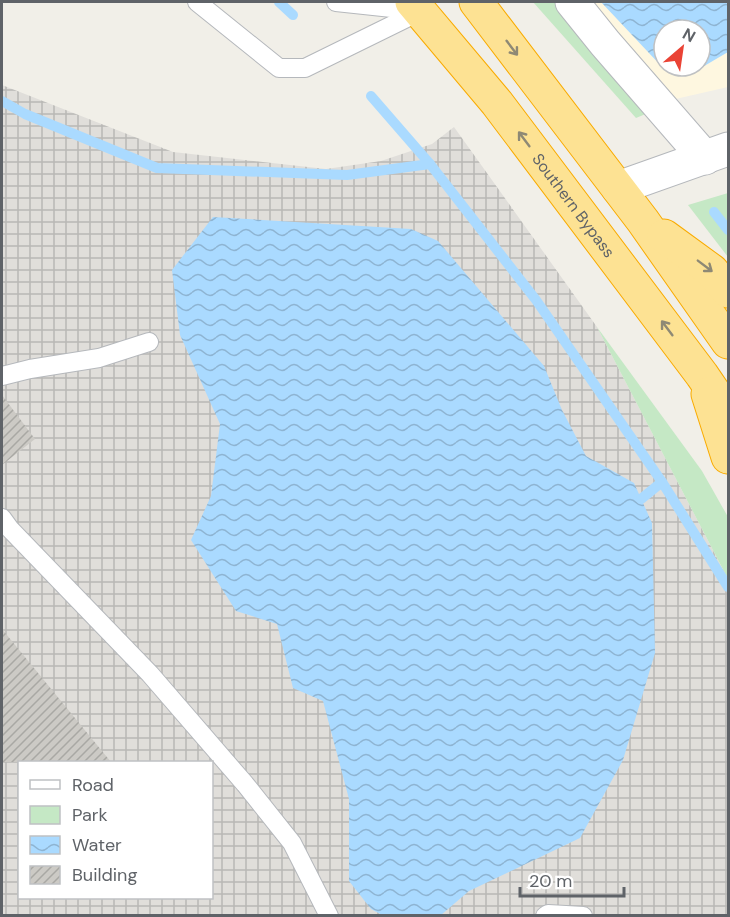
<svg xmlns="http://www.w3.org/2000/svg" width="730" height="917" font-family="'DM Sans',sans-serif">
  <style>
    .commercial { fill: #fef7e0; fill-rule: evenodd }
    .industrial { fill: url(#industrial-grid); fill-rule: evenodd }
    .green { fill: #c5e8c5 }
    .water { fill: url(#water-waves); fill-rule: evenodd }
    .lines { fill: none; stroke-linecap: round; stroke-linejoin: round }
    .stream { stroke: #aadaff; stroke-width: 10 }
    .building { fill: url(#building-hatch) }
    .lane-casing { stroke: #b5b8bc; stroke-width: 20 }
    .street-casing { stroke: #b5b8bc; stroke-width: 35 }
    .highway-casing { stroke: #f9ab00; stroke-width: 35 }
    .lane { stroke: #fff; stroke-width: 18 }
    .street { stroke: #fff; stroke-width: 33 }
    .highway { stroke: #fde293; stroke-width: 33 }
    .oneway { stroke: #8e8975 }
    .labels { text-anchor: middle; stroke-width: 5; stroke-linejoin: round; paint-order: stroke }
    .street-label { font-size: 16px; fill: #5f6368; stroke: #fff }
  </style>
  <defs>
    <pattern id="industrial-grid" width="8" height="8" patternUnits="userSpaceOnUse" patternTransform="scale(1.5)"><rect width="8" height="8" fill="#e0deda"/><path d="M0 4h8M4 0v8" fill="none" stroke="#b9b8b5"/></pattern>
    <pattern id="water-waves" width="16" height="10" patternUnits="userSpaceOnUse" patternTransform="scale(1.5)"><rect width="16" height="10" fill="#aadaff"/><path d="M0 5q4-4 8 0t8 0" fill="none" stroke="#8eb4d2"/></pattern>
    <pattern id="building-hatch" width="6" height="6" patternUnits="userSpaceOnUse" patternTransform="scale(1.5)"><rect width="6" height="6" fill="#cccac5"/><path d="M-1 1l2-2M0 6l6-6M5 7l2-2" fill="none" stroke="#a9a8a4"/></pattern>
  </defs>
  <rect width="100%" height="100%" fill="#f1efe8"/>
  <path class="commercial" d="M577,2H728V87L658,103ZM664,30H700V66H664Z"/>
  <path class="industrial" d="M2,85L173,152L326,169L381,161L432,144L454,127L597,327L728,579V915H2ZM20,762H212V898H20Z"/>
  <g class="green">
    <polygon points="533,2 555,2 648,113 636,118"/>
    <polygon points="728,193 728,257 688,205"/>
    <polygon points="597,327 702,471 728,517 728,579"/>
  </g>
  <g class="water">
    <path d="M601,2H728V52L694,72L664,69ZM664,30H700V66H664Z"/>
    <polygon points="213,217 411,229 438,241 544,366 562,410 586,456 634,483 652,523 655,653 623,760 580,838 469,891 441,915 382,915 371,909 349,881 349,799 323,701 293,688 277,624 236,611 191,540 211,496 220,424 180,335 172,270"/>
  </g>
  <g class="lines">
    <g class="stream">
      <polyline points="279,2 293,15"/>
      <polyline points="371,96 430,164 536,300 662,482"/>
      <polyline points="2,101 25,114 157,168 347,175 430,164"/>
      <polyline points="714,212 728,230"/>
      <polyline points="641,499 662,482 728,587"/>
    </g>
  </g>
  <g class="building">
    <polygon points="2,395 35,439 2,465"/>
    <polygon points="2,629 111,762 2,762"/>
  </g>
  <g class="lines">
    <g class="lane-casing">
      <g id="lane">
        <polyline points="197,2 279,68 305,68 421,11"/>
        <polyline points="336,2 420,11"/>
        <polyline points="2,376 30,369 99,358 149,342"/>
        <polyline points="2,518 10,529 150,674 245,784 292,843 329,916"/>
        <polyline points="545,916 548,914 583,916"/>
      </g>
    </g>
    <g class="street-casing">
      <g id="street">
        <polyline points="572,2 605,43 705,158"/>
        <polyline points="618,188 728,149"/>
      </g>
    </g>
    <g class="highway-casing">
      <g id="highway">
        <path id="s1" d="M412,2L497,103L702,375L728,413"/>
        <polyline points="476,2 643,221 728,342"/>
        <polyline points="664,236 712,271 728,291"/>
        <polyline points="708,394 728,457"/>
      </g>
    </g>
    <use href="#lane" class="lane"/>
    <use href="#street" class="street"/>
    <use href="#highway" class="highway"/>
  </g>
  <defs><path id="oneway-shaft" d="M-6 0H5M1.5-3L5.5 0L1.5 3" fill="none" stroke-width="1.6" stroke-linecap="round" stroke-linejoin="round" transform="scale(1.5)"/></defs>
  <g class="oneway">
    <use href="#oneway-shaft" transform="translate(512 48) rotate(53)"/>
    <use href="#oneway-shaft" transform="translate(524 139) rotate(-127)"/>
    <use href="#oneway-shaft" transform="translate(705 266) rotate(37)"/>
    <use href="#oneway-shaft" transform="translate(667 328) rotate(-127)"/>
  </g>
  <g class="labels">
    <g class="street-label">
      <text dy="6" stroke="none"><textPath href="#s1" startOffset="260">Southern Bypass</textPath></text>
    </g>
  </g>
  <rect width="730" height="917" fill="none" stroke="#5f6368" stroke-width="6"/>
  <rect x="18" y="761" width="195" height="138" fill="#ffffff" stroke="#bfc1c3" stroke-width="1.5"/>
  <rect x="30" y="780" width="30" height="9" fill="#ffffff" stroke="#bfc1c3" stroke-width="1.5"/>
  <text x="72" y="791" font-size="18" fill="#5f6368">Road</text>
  <rect x="30" y="806" width="30" height="18" fill="#c5e8c5" stroke="#bfc1c3" stroke-width="1.5"/>
  <text x="72" y="821" font-size="18" fill="#5f6368">Park</text>
  <rect x="30" y="836" width="30" height="18" fill="url(#water-waves)" stroke="#bfc1c3" stroke-width="1.5"/>
  <text x="72" y="851" font-size="18" fill="#5f6368">Water</text>
  <rect x="30" y="866" width="30" height="18" fill="url(#building-hatch)" stroke="#bfc1c3" stroke-width="1.5"/>
  <text x="72" y="881" font-size="18" fill="#5f6368">Building</text>
  <g transform="translate(682 48) rotate(29)"><circle r="28" fill="#ffffff" stroke="#bfc1c3" stroke-width="1.5"/>
  <path d="M0-4.5L10 22L0 15L-10 22Z" fill="#ea4335"/>
  <text y="-9" font-size="16" font-weight="bold" text-anchor="middle" fill="#5f6368">N</text>
  </g>
  <path d="M520 887v9h104v-9" fill="none" stroke="#5f6368" stroke-width="3"/>
  <text x="529" y="887" font-size="18" fill="#5f6368" stroke="#ffffff" stroke-width="4.5" paint-order="stroke">20 m</text>
</svg>
